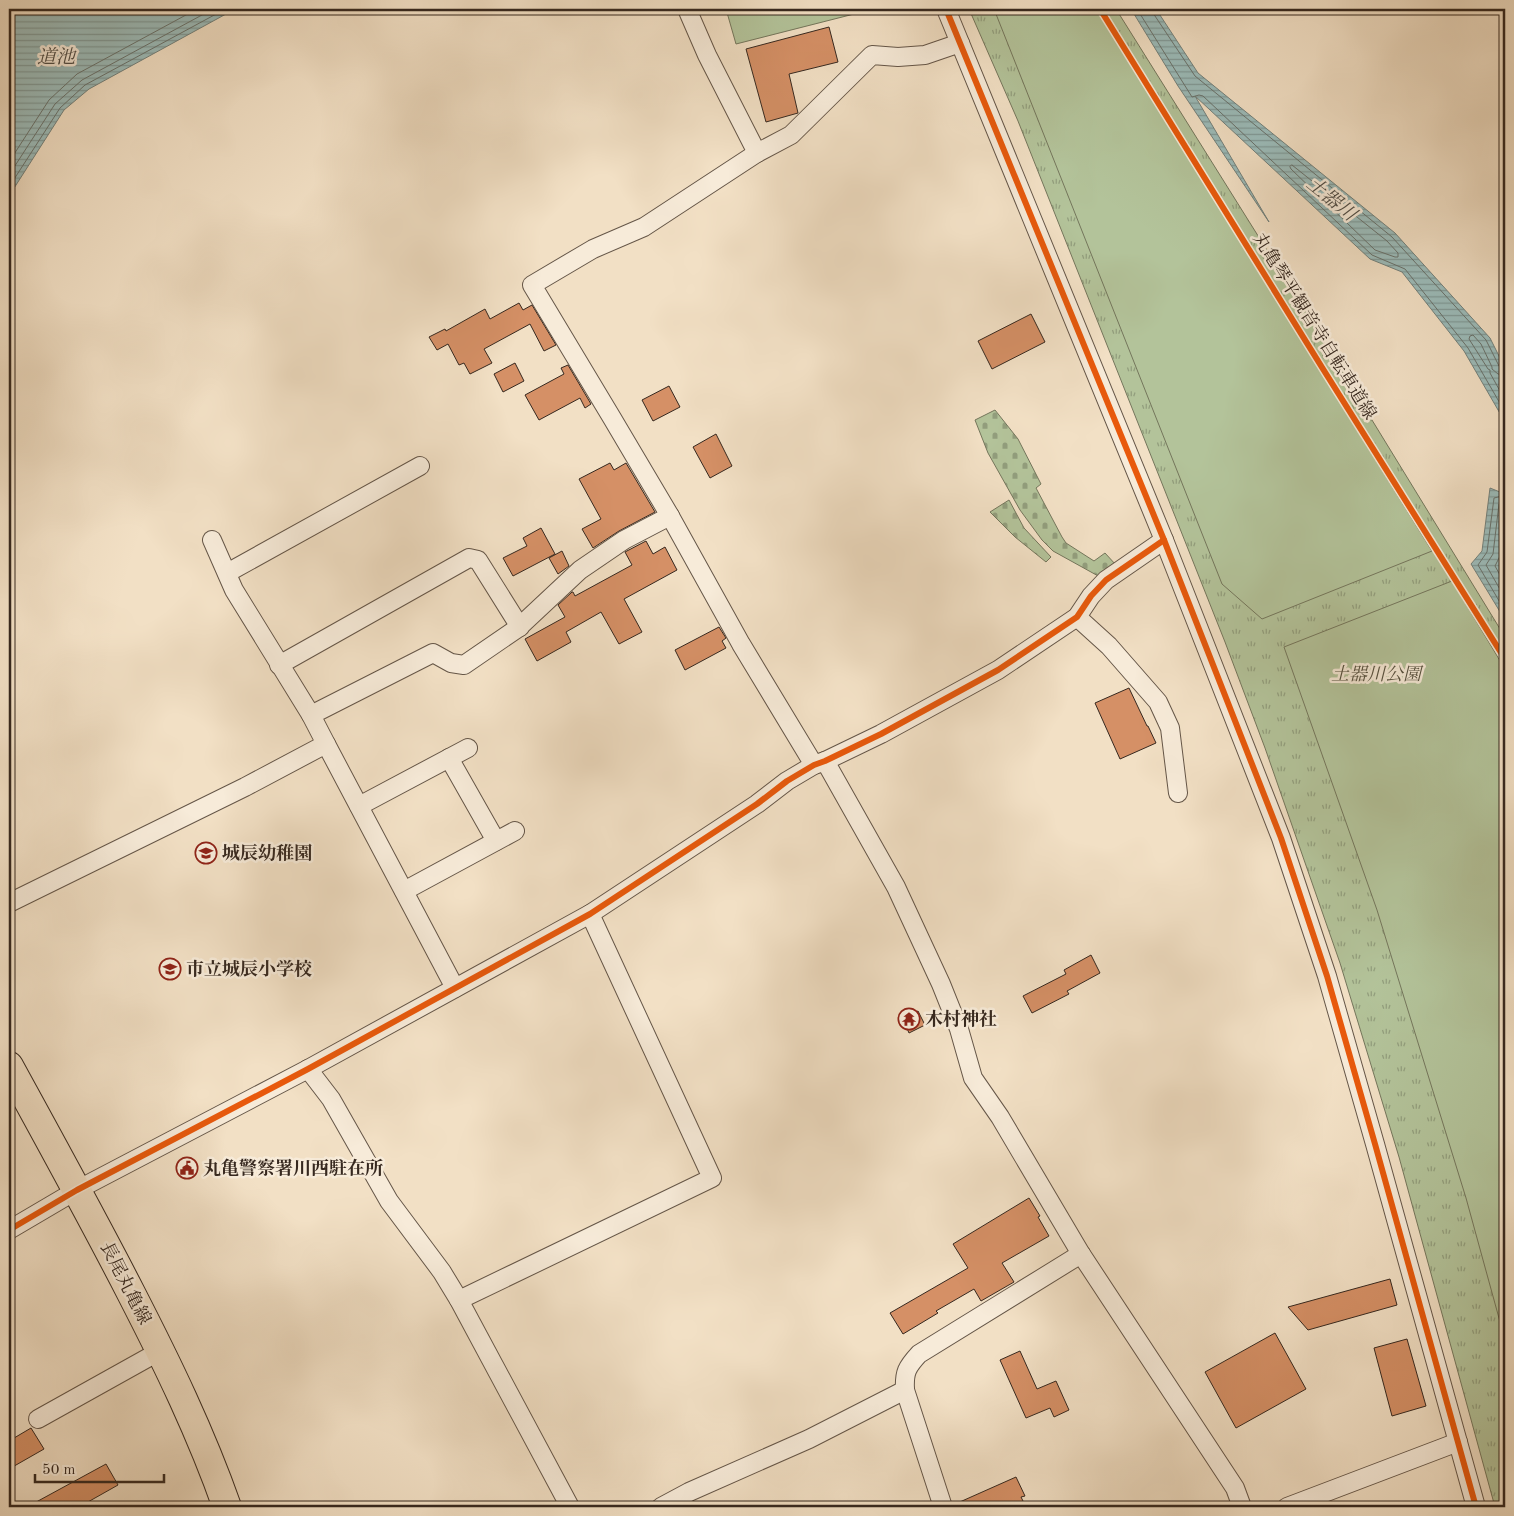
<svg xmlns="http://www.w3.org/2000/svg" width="1514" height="1516" font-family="'Old Standard TT','Noto Serif JP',serif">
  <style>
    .grass { fill: url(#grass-tufts); stroke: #74765c }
    .cemetery { fill: url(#cemetery-stones); stroke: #74765c }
    .pitch { fill: #b3c39a; stroke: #74765c }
    .water { fill: url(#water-rules); stroke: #73817c }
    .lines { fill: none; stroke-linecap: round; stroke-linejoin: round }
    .shore { stroke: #69726c; stroke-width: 1 }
    .building { fill: #d59066; stroke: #36281f }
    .minor-casing { stroke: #655648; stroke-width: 20 }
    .primary-casing { stroke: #36281f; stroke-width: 30 }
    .minor { stroke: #f7ebd9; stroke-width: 18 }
    .primary { stroke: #f2e0c5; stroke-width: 28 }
    .cycleway-casing { stroke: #f7ebd9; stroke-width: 9 }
    .cycleway { stroke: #e8590c; stroke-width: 6 }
    .labels { text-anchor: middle; stroke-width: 5; stroke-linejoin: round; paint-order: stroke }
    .street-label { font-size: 18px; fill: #36281f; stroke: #f7ebd9 }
    .park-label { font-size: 18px; font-style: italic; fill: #554f3e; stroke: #f7ebd9 }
    .poi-label { font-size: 18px; font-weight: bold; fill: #36281f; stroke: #f7ebd9; text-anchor: start }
    .water-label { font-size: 19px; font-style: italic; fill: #504d46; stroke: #f7ebd9 }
  </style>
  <defs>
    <pattern id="grass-tufts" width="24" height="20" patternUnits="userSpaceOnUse" patternTransform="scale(1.25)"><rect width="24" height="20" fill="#b3c39a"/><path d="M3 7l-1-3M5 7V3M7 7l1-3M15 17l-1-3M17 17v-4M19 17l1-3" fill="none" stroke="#929e7d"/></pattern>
    <pattern id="cemetery-stones" width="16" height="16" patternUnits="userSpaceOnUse" patternTransform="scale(1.25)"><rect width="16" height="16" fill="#b3c39a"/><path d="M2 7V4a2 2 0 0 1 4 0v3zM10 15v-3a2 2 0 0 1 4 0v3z" fill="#929e7d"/></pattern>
    <pattern id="water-rules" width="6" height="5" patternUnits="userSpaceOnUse" patternTransform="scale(1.25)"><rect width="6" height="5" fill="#9cbcba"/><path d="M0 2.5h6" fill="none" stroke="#809997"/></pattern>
  </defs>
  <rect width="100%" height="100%" fill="#f2e0c5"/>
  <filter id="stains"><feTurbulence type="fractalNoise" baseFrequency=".004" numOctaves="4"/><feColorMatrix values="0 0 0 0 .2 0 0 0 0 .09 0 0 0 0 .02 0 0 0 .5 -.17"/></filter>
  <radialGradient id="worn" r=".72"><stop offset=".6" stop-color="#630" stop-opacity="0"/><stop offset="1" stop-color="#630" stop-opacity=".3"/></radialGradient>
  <polygon class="grass" points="969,9 1116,9 1307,314 1505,637 1505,1507 1495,1507 1399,1157 1340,963 1265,748 1225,642 1018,121"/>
  <g class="cemetery">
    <polygon points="995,410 1018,439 1041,484 1036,488 1062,537 1066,543 1094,561 1105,553 1116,565 1100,577 1053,551 1042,540 1020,510 988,453 975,420"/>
    <polygon points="1009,500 1024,528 1051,557 1046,562 1015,537 990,512"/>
  </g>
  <g class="pitch">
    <polygon points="726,9 853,9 854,14 736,44"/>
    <polygon points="994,9 1096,9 1432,551 1262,619 1222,584"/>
    <polygon points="1452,581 1505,669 1505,1340 1466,1198 1377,910 1284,647"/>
  </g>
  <g class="water">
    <polygon points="9,9 223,9 226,14 89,89 64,110 9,196"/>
    <polygon points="1131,9 1156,9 1198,73 1395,233 1490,338 1505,368 1505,422 1464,351 1402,272 1370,259 1195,96 1269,222 1178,86"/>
    <polygon points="1505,481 1505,620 1471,564 1482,551 1490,488 1500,492"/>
  </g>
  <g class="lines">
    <g class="shore">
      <polyline points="1137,9 1192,97 1199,95 1203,96 1372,255 1405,269 1468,348 1505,412"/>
      <polyline points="1152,9 1153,13 1195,76 1392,237 1486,340 1499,366 1505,369"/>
      <polyline points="9,162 49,100 77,74 197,9"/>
      <polygon points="1292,165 1387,241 1398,253 1398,257 1395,257 1375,250 1291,169 1290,167"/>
      <polyline points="9,175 55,104 82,80 213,9"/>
      <polyline points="9,187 60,108 85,85 218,13 219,9"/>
      <polyline points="1505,375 1498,374 1492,369 1492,367 1481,344 1473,335 1470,336 1469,339 1488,369 1490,370 1490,373 1505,400"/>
      <polyline points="1505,492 1502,496 1494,498 1487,552 1478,565 1505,611"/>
      <polyline points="1505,501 1499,504 1493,554 1486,565 1505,598"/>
      <polyline points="1505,517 1501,554 1495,566 1505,584"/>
    </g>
  </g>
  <g class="building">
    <polygon points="829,27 838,62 789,74 798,113 766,122 746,49"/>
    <polygon points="519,303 523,310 532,305 556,345 544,351 530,324 484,349 492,363 470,374 464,363 459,365 448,344 437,350 429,337 445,329 446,331 485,309 490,319"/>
    <polygon points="1031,314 1045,342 992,369 978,341"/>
    <polygon points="515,363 524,381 503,392 494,374"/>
    <polygon points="568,365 591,404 585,408 580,398 539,420 525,395 564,374 561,368"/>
    <polygon points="669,386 680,407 653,421 642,400"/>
    <polygon points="716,434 732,466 710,478 693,447"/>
    <polygon points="610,463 614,470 626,463 655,512 619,531 593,548 582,529 601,519 579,479"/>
    <polygon points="541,528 555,554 513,576 503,558 527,546 523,538"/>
    <polygon points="646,541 653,554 665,547 677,570 624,599 642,632 619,644 601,612 566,632 571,642 537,661 525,639 565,617 558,605 572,592 573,592 575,596 632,565 625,552"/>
    <polygon points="562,551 569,566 558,574 549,558"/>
    <polygon points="719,627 726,638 722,641 726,648 685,670 675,650"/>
    <polygon points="1129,688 1147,726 1148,726 1156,743 1120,759 1095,703"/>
    <polygon points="1091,955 1100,973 1067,991 1069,994 1032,1013 1023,996 1066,974 1064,970"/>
    <polygon points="918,1011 925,1025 909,1033 903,1019"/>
    <polygon points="1029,1198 1040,1216 1038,1217 1049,1236 1002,1263 1014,1282 981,1301 974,1289 936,1311 938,1313 903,1334 890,1313 968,1268 953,1244"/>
    <polygon points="1390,1279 1397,1305 1308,1330 1288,1307"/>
    <polygon points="1275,1333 1306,1389 1236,1428 1205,1372"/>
    <polygon points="1407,1339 1426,1406 1392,1416 1374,1348"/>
    <polygon points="1020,1351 1037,1389 1056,1381 1069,1410 1054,1417 1050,1408 1026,1418 1000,1360"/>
    <polygon points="31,1428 44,1449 9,1469 9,1441"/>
    <polygon points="106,1464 118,1485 79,1507 27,1507"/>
    <polygon points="1016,1477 1025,1496 1021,1497 1026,1507 953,1507 953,1505"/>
  </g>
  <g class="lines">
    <g class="minor-casing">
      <g id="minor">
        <polyline points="687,9 707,55 757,153"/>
        <polyline points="946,9 1164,540 1281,838 1327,976 1375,1144 1476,1507"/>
        <polyline points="212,540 234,590 311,715"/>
        <polyline points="227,573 420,466"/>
        <polyline points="1077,617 1109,646 1158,702 1170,728 1178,793"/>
        <polyline points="279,665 469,558 478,560 520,627"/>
        <polyline points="326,744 455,988"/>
        <polyline points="449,758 496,841"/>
        <polyline points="825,761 896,887 941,984 959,1029 973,1078 1000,1117 1081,1254 1235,1488 1242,1507"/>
        <polyline points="814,765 741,644 670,516 612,418 532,285 593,249 644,227 757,153 791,135 872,55 898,57 925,55 960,43"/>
        <polyline points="359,806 468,748"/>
        <polyline points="404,891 515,831"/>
        <polyline points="9,903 245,787 326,744 311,715 433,653 451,663 464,665 518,628 580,570 624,540 670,516"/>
        <polyline points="308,1069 331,1099 389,1201 442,1272 459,1300 570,1507"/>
        <polyline points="9,1230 77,1190 308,1069 590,914 757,804 787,781 814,765 825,761 881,734 998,670 1077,617 1091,596 1106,580 1164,540"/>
        <polyline points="459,1300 712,1178 590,914"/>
        <polyline points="38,1419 160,1351"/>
        <polyline points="661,1507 689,1492 809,1439 905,1390"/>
        <path d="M943,1507L905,1390C904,1372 907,1367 919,1354L1081,1254"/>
        <polyline points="1287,1507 1458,1442"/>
      </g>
    </g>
    <g class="primary-casing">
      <path id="primary" d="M9,1066C50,1141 92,1217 131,1293C167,1363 201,1433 227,1507"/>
    </g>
    <use href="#minor" class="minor"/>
    <use href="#primary" class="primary"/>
    <g class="cycleway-casing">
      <g id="cycleway">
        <polyline points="946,9 1164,540 1281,838 1327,976 1375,1144 1476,1507"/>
        <polyline points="1100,9 1323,369 1505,659"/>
        <polyline points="9,1230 77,1190 308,1069 590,914 757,804 787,781 814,765 825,761 881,734 998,670 1077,617 1091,596 1106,580 1164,540"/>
      </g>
    </g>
    <use href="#cycleway" class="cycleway"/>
  </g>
  <defs>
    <g id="school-ring" transform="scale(1.125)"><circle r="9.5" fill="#f7ebd9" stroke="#8f2418" stroke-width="1.5"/><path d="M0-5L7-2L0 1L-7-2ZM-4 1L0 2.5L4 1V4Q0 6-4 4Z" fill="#8f2418"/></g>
    <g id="temple-ring" transform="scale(1.125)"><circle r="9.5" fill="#f7ebd9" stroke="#8f2418" stroke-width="1.5"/><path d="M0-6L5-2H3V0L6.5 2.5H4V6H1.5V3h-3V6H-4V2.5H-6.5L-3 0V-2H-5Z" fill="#8f2418"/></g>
    <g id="civic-ring" transform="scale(1.125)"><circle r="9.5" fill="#f7ebd9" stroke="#8f2418" stroke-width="1.5"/><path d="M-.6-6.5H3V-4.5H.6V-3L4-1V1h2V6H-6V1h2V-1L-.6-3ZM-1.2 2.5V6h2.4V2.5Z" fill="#8f2418"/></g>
  </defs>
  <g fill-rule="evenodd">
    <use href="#school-ring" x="206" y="853"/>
    <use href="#school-ring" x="170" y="969"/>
    <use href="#temple-ring" x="909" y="1019"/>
    <use href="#civic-ring" x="187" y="1168"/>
  </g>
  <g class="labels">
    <g class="street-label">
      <text transform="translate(1315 326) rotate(58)" y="6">丸亀琴平観音寺自転車道線</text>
      <text transform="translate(126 1283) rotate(63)" y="6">長尾丸亀線</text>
    </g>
    <g class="park-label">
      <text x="1376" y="680">土器川公園</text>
    </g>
    <g class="poi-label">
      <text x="222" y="859">城辰幼稚園</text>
      <text x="186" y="975">市立城辰小学校</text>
      <text x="925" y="1025">木村神社</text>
      <text x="203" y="1174">丸亀警察署川西駐在所</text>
    </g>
    <g class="water-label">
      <text x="56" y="63">道池</text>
      <text transform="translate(1332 198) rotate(39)" y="7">土器川</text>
    </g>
  </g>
  <rect width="1514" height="1516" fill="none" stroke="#f2e0c5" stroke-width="30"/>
  <rect x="10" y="10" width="1494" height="1496" fill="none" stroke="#36281f" stroke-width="2.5"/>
  <rect x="15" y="15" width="1484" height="1486" fill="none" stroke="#36281f"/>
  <path d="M35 1474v8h129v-8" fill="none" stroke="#36281f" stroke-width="2.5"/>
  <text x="42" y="1474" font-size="15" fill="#36281f" stroke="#f7ebd9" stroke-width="4" paint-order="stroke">50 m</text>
  <rect width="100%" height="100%" filter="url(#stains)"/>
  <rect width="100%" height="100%" fill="url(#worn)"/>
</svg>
